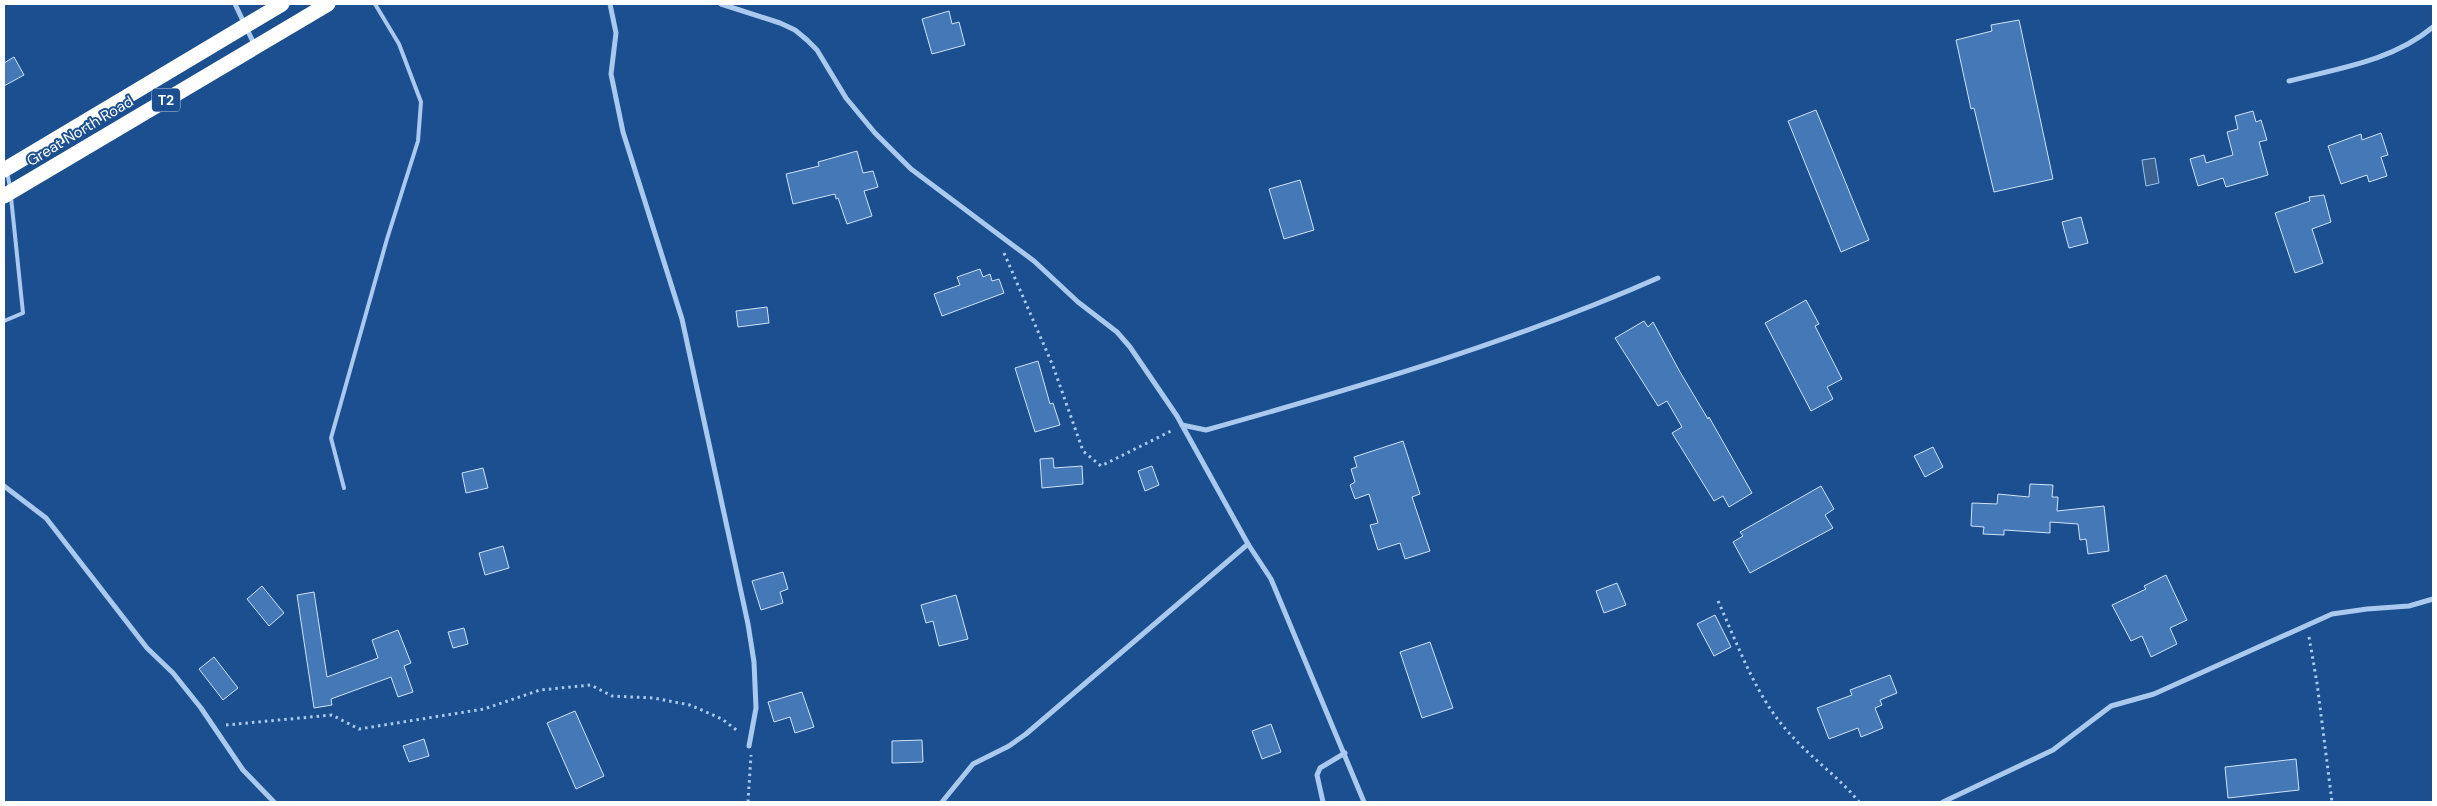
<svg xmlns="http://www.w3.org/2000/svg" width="2437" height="806" font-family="'DM Sans',sans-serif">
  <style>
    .water { fill: #3c6290; stroke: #9cc4f0 }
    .building { fill: #4478b7; stroke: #cfe3fa }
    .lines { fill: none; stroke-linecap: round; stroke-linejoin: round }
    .path { stroke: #a9c9ee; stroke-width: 3; stroke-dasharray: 2.5 4; stroke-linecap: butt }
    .lane { stroke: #a9c9ee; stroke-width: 4 }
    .street { stroke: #a9c9ee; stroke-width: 5 }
    .highway { stroke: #fff; stroke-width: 15 }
    .labels { text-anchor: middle; stroke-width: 4; stroke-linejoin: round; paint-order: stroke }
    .shield { fill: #1b4f8f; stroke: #bbcadd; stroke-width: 1 }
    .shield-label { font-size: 14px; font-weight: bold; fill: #fff }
    .street-label { font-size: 15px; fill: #fff; stroke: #1b4f8f }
  </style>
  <rect width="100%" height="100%" fill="#1b4f8f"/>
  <polygon class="water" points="2155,158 2159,183 2146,186 2142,160"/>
  <g class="building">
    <polygon points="949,11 952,24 959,22 965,45 932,54 922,19"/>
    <polygon points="2019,20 2053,179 1994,192 1974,108 1971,109 1956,40 1992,31 1991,25"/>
    <polygon points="14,57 24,75 4,86 4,63"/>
    <polygon points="1816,110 1869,240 1841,252 1788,121"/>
    <polygon points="2253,111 2256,122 2261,120 2267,140 2259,142 2268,175 2226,187 2223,178 2198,186 2190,159 2204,155 2206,163 2233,155 2227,132 2238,129 2235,116"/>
    <polygon points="2381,133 2388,155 2381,157 2387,176 2369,182 2367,175 2341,184 2328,146 2361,134 2362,140"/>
    <polygon points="857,151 863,173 873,171 878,187 864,191 872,216 847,224 838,198 836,199 835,194 793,204 786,174 819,166 818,162"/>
    <polygon points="1300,180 1314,230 1284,239 1269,189"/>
    <polygon points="2324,195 2331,222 2312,229 2323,263 2295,273 2275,213 2310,201 2309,197"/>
    <polygon points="2081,217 2088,243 2069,248 2062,222"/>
    <polygon points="980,269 983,277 990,274 992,281 999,279 1004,293 942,316 934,294 960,285 957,277"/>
    <polygon points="1806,300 1819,324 1815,326 1842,379 1827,387 1833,399 1811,411 1765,323"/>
    <polygon points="767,307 769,323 738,327 736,311"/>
    <polygon points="1644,321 1648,327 1653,322 1680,372 1708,419 1709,417 1752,493 1729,507 1723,496 1714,501 1672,433 1682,427 1667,401 1658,406 1615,338"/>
    <polygon points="1038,361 1050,404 1053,403 1060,425 1035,432 1015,368"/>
    <polygon points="1403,441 1420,494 1412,497 1430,551 1405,559 1400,543 1378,550 1370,525 1378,523 1369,494 1355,499 1350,485 1355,482 1351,469 1357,467 1354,457"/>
    <polygon points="1933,447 1943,467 1925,477 1914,456"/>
    <polygon points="1053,458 1054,468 1082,466 1083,484 1042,488 1040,459"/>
    <polygon points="1152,466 1159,485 1145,491 1138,471"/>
    <polygon points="483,468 488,488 466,493 462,473"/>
    <polygon points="2030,484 2053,485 2052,497 2058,497 2057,511 2104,506 2109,551 2088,554 2086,539 2080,540 2078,524 2050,522 2050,533 2004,530 2004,535 1983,534 1984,527 1971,526 1972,503 1997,504 1998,494 2029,497"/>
    <polygon points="1821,486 1834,509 1825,515 1833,528 1750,573 1733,542 1743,536 1740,532"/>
    <polygon points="503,546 509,568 485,575 479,553"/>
    <polygon points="783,572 788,589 780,592 783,603 761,610 752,581"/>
    <polygon points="2166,575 2187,620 2170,628 2177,644 2151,657 2142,636 2131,641 2112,605 2146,589 2144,586"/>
    <polygon points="1617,583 1626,605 1604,613 1596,591"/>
    <polygon points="262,586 284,613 269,626 247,599"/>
    <polygon points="314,592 327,677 378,658 372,640 398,630 411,663 404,666 413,692 398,697 391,677 331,699 332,705 314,708 297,595"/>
    <polygon points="956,595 968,639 939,646 933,621 926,623 921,605"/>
    <polygon points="1715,615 1731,647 1714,656 1697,624"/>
    <polygon points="464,628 468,644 453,648 448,632"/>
    <polygon points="1430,642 1453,708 1422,718 1400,652"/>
    <polygon points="214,657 238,688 223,700 199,669"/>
    <polygon points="1890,675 1897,693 1880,700 1882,705 1875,708 1883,728 1861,737 1858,728 1829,739 1817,708 1852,695 1850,690"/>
    <polygon points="802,692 814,727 795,733 790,717 774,722 768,702"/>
    <polygon points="575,711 604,776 576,789 547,723"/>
    <polygon points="1271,724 1281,752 1262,759 1252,731"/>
    <polygon points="424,739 429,756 409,762 403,746"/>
    <polygon points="922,740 923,762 892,763 892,741"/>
    <polygon points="2296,759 2299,790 2228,798 2225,767"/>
  </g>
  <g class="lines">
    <g class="path">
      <polyline points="1004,253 1053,366 1083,451 1101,466 1173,430"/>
      <path d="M1718,601C1739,647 1756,698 1791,735C1812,759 1839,777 1859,802"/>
      <polyline points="2309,637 2317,683 2332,802"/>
      <polyline points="226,725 332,715 359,729 484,709 540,690 591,685 612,696 654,698 690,705 722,719 739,732"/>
      <polyline points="748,802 751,755"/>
    </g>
    <g class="lane">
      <polyline points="7,172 10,187"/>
      <polyline points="4,321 23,313 11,197"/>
      <polyline points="344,488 331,438 387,239 418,141 421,102 399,44 375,4"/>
    </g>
    <g class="street">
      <polyline points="235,4 255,46"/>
      <polyline points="610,4 616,33 611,74 623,132 682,319 748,624 754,662 756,708 749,746"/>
      <polyline points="721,4 780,23 795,30 807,40 817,50 846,98 875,133 911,169 1034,261 1078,302 1117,332 1130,347 1177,416 1248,544 1271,579 1364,802"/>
      <path d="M2289,81C2340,68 2392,61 2433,27"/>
      <path d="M1182,425L1206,430C1359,387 1513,342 1658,278"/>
      <polyline points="4,486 46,518 147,648 173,673 201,708 243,770 274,802"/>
      <polyline points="942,802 973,764 1009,746 1026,734 1248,544"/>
      <polyline points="1323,802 1317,775 1320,768 1345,753"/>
      <polyline points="1943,802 2053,750 2111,706 2154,694 2332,614 2367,609 2409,606 2433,599"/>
    </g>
    <g class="highway">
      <polyline points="4,170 282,4"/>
      <polyline points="4,196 328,4"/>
    </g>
  </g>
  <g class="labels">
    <rect class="shield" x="152" y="88.5" width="28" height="23" rx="4"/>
    <g class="shield-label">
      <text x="166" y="105">T2</text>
    </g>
    <g class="street-label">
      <text transform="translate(80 131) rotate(-31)" y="5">Great North Road</text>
    </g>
  </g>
  <rect width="2437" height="806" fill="none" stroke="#ffffff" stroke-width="10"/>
</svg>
